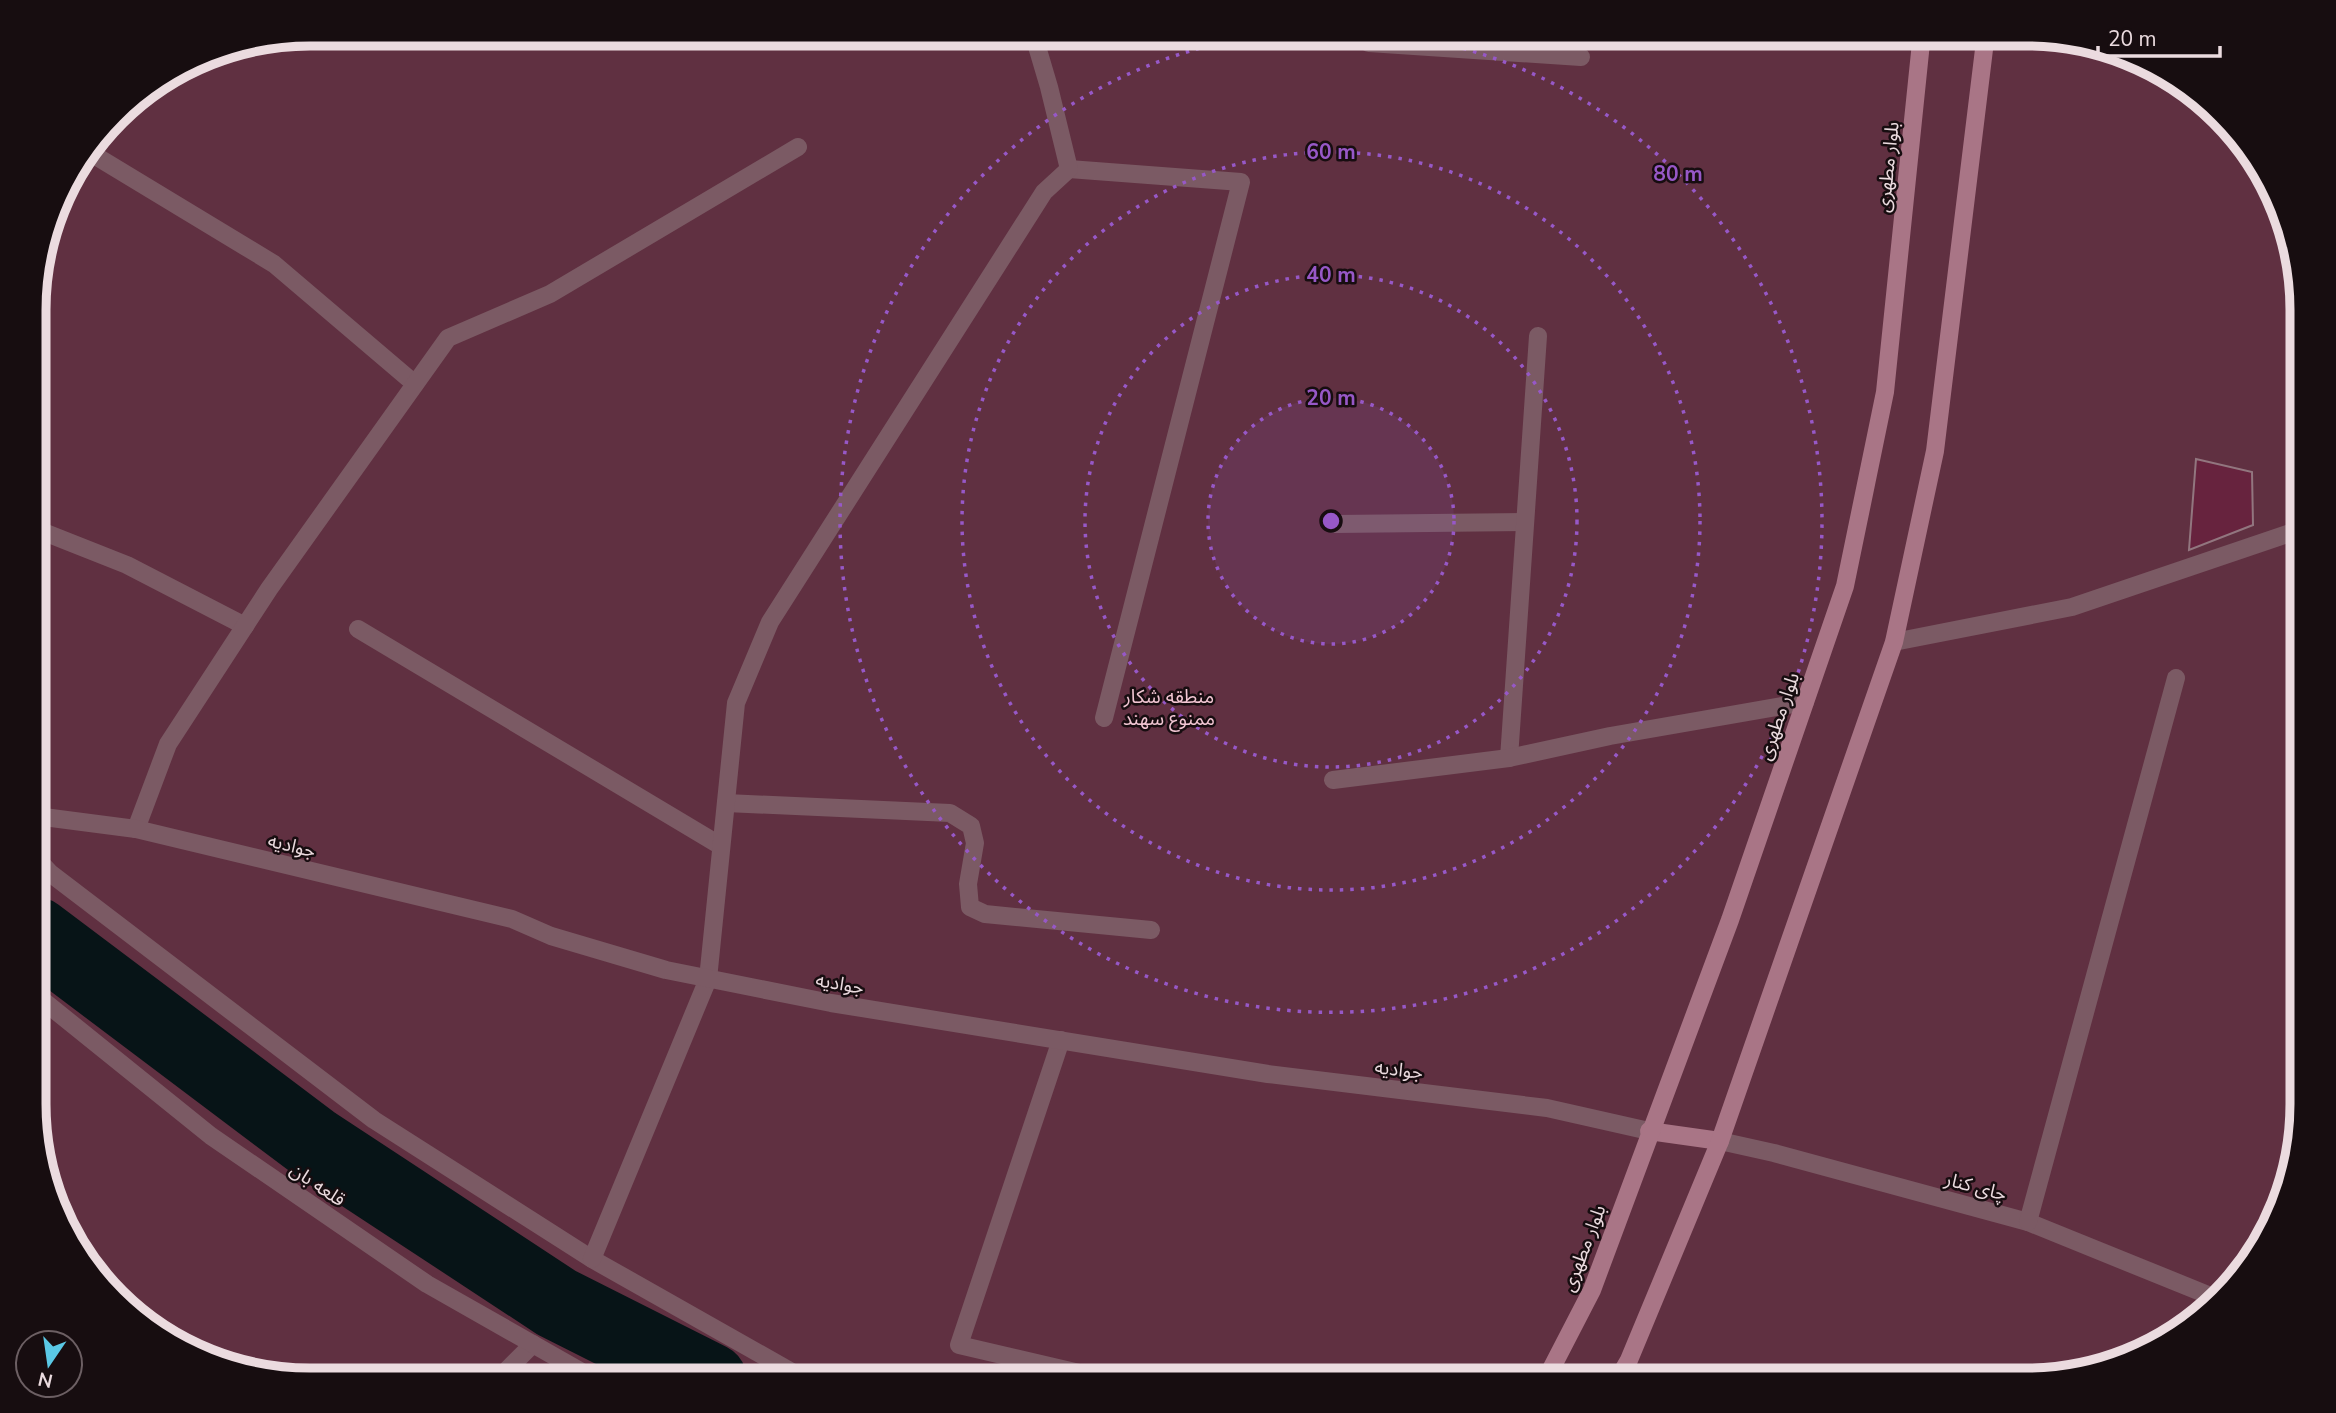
<svg xmlns="http://www.w3.org/2000/svg" width="2336" height="1413" font-family="'Nunito Sans','Noto Sans Arabic',sans-serif">
  <style>
    .green { fill: #603041 }
    .lines { fill: none; stroke-linecap: round; stroke-linejoin: round }
    .river { stroke: #071417; stroke-width: 74 }
    .building { fill: #67233e; stroke: #92767f; stroke-width: 2 }
    .minor { stroke: #7b5a64; stroke-width: 18 }
    .tertiary { stroke: #7b5a64; stroke-width: 18 }
    .secondary { stroke: #a97586; stroke-width: 18 }
    .ring { fill: none; stroke: #9758c7; stroke-width: 3.5; stroke-dasharray: 3.5 7 }
    .labels { text-anchor: middle; stroke-width: 5; stroke-linejoin: round; paint-order: stroke }
    .street-label { font-size: 19px; fill: #ebdbdf; stroke: #170d10 }
    .park-label { font-size: 19px; fill: #f2c6d3; stroke: #170d10 }
    .rim { fill: none; stroke: #ebdbdf; stroke-width: 9 }
    .centre { fill: #9758c7; stroke: #170d10; stroke-width: 3.5 }
    .ring-label { font-size: 21px; text-anchor: middle; font-weight: bold; fill: #9758c7; stroke: #170d10; stroke-width: 5; stroke-linejoin: round; paint-order: stroke }
  </style>
  <rect width="100%" height="100%" fill="#362027"/>
  <polygon class="green" points="310,33 2027,33 2115,48 2179,80 2265,171 2302,292 2302,1121 2288,1192 2256,1256 2164,1343 2044,1379 309,1380 221,1365 157,1333 80,1256 36,1139 36,274 62,187 127,102 204,54"/>
  <g class="lines">
    <polyline class="river" points="36,934 315,1144 557,1303 710,1380"/>
  </g>
  <g class="building">
    <polygon points="2196,459 2252,472 2253,525 2189,550"/>
    <polygon points="2302,901 2302,943 2292,940"/>
  </g>
  <g class="lines">
    <g class="minor">
      <polyline points="1367,33 1369,43 1581,57"/>
      <polyline points="89,152 274,264 415,384"/>
      <polyline points="1069,169 1241,182 1104,718"/>
      <polyline points="1335,524 1525,522"/>
      <polyline points="36,529 127,565 245,626"/>
      <polyline points="358,629 721,846"/>
      <polyline points="1894,642 2072,607 2302,529"/>
      <polyline points="1509,758 1538,336"/>
      <polyline points="1333,780 1509,758 1610,736 1805,702"/>
      <polyline points="726,803 950,813 971,826 975,843 968,884 970,907 985,914 1151,930"/>
      <polyline points="136,829 168,744 269,589 448,338 550,294 798,147"/>
      <polyline points="36,858 50,873 374,1120 592,1259 806,1380"/>
      <polyline points="1061,1040 959,1345 1105,1379"/>
      <polyline points="1720,1141 1774,1153 2028,1222 2213,1297"/>
      <polyline points="2028,1222 2176,678"/>
      <polyline points="592,1259 708,979 736,703 770,622 1044,192 1069,169 1049,87 1033,33"/>
      <polyline points="497,1380 533,1344"/>
    </g>
    <g class="tertiary">
      <polyline points="36,816 136,829 512,919 551,936 666,970 831,1003 1268,1074 1547,1108 1649,1131"/>
      <polyline points="36,995 211,1136 427,1284 596,1380"/>
    </g>
    <g class="secondary">
      <polyline points="1649,1131 1720,1141"/>
      <polyline points="1546,1379 1592,1290 1730,920 1845,586 1885,392 1922,33"/>
      <polyline points="1618,1379 1629,1360 1720,1141 1894,642 1935,451 1986,33"/>
    </g>
  </g>
  <circle cx="1331" cy="521" r="123" fill="#9758c7" fill-opacity=".12"/>
  <g class="ring">
    <circle cx="1331" cy="521" r="123"/>
    <circle cx="1331" cy="521" r="246"/>
    <circle cx="1331" cy="521" r="369"/>
    <path d="M1391 34A491 491 0 1 1 1271 34"/>
  </g>
  <g class="labels">
    <g class="street-label">
      <text transform="translate(1887 167) rotate(-84)" y="7">بلوار مطهری</text>
      <text transform="translate(1778 716) rotate(-71)" y="7">بلوار مطهری</text>
      <text transform="translate(292 845) rotate(14)" y="7">جوادیه</text>
      <text transform="translate(840 983) rotate(10)" y="7">جوادیه</text>
      <text transform="translate(1399 1069) rotate(7)" y="7">جوادیه</text>
      <text transform="translate(318 1184) rotate(34)" y="7">قلعه بان</text>
      <text transform="translate(1976 1186) rotate(15)" y="7">چای کنار</text>
      <text transform="translate(1583 1248) rotate(-69)" y="7">بلوار مطهری</text>
    </g>
    <g class="park-label">
      <text x="1169" y="703">منطقه شکار<tspan x="1169" dy="22">ممنوع سهند</tspan></text>
    </g>
  </g>
  <path d="M0 0H2336V1413H0ZM310 46H2026A264 264 0 0 1 2290 310V1104A264 264 0 0 1 2026 1368H310A264 264 0 0 1 46 1104V310A264 264 0 0 1 310 46Z" fill="#170d10" fill-rule="evenodd"/>
  <path class="rim" d="M310 46H2026A264 264 0 0 1 2290 310V1104A264 264 0 0 1 2026 1368H310A264 264 0 0 1 46 1104V310A264 264 0 0 1 310 46Z"/>
  <circle cx="1331" cy="521" r="10" class="centre"/>
  <g class="ring-label">
    <text x="1331" y="159">60 m</text>
    <text x="1678" y="181">80 m</text>
    <text x="1331" y="282">40 m</text>
    <text x="1331" y="405">20 m</text>
  </g>
  <g transform="translate(49 1364) rotate(193)"><circle r="33" fill="#170d10" stroke="#6c5f63" stroke-width="2"/>
  <path d="M0-5L12 26L0 18L-12 26Z" fill="#5ac8e5"/>
  <text y="-10" font-size="19" font-weight="bold" text-anchor="middle" fill="#ebdbdf">N</text>
  </g>
  <path d="M2098 46v10h122v-10" fill="none" stroke="#ebdbdf" stroke-width="3.5"/>
  <text x="2108" y="46" font-size="21" fill="#ebdbdf" stroke="#170d10" stroke-width="5" paint-order="stroke">20 m</text>
</svg>
